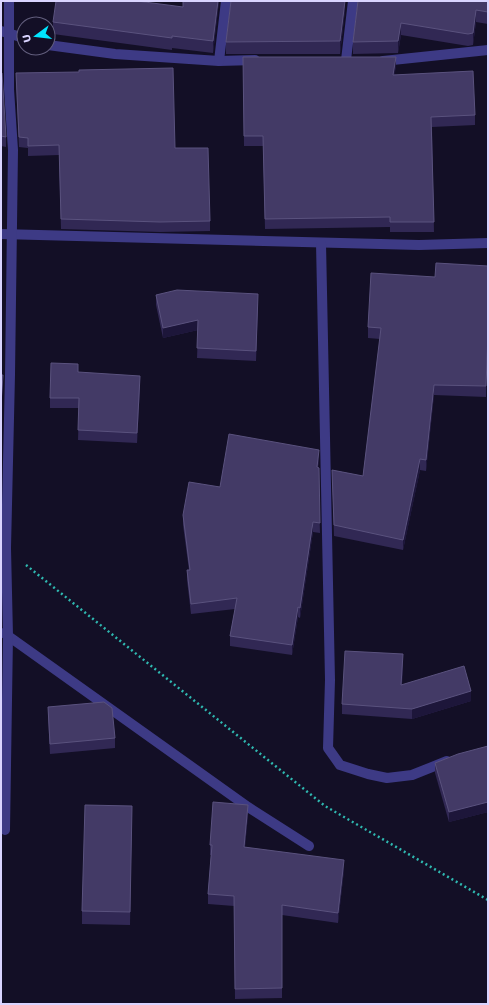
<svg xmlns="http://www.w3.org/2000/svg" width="489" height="1005" font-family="'Work Sans',sans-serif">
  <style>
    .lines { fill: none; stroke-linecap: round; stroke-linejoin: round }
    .path { stroke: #2fb8b0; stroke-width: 2.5; stroke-dasharray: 2 3; stroke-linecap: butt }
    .street { stroke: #3d3a85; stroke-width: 10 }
    .wall { fill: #312854 }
    .shaded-wall { fill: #1d163a }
    .building { fill: #433a66; stroke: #5a527e }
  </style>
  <rect width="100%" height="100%" fill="#130f26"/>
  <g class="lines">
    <polyline class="path" points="26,565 325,806 488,900"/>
    <g class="street">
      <polyline points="1,31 24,38"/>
      <polyline points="48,45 115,54 219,61 255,60"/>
      <polyline points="346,60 353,1"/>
      <polyline points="219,61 226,1"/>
      <polyline points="383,61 488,50"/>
      <polyline points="1,234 419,245 488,243"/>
      <polyline points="321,243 330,680 328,748 340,765 368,774 387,778 412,775 447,761"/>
      <polyline points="4,633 248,807 309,846"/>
      <polyline points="5,830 8,636 6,548 10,375 13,150 9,89 9,1"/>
    </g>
  </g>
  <g class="wall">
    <polygon points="219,1 213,53 172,48 172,50 53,34 53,22 183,7"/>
    <polygon points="345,1 345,10 340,54 226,54 226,42"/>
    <polygon points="358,1 488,1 488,24 476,22 473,45 468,46 401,35 398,53 353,54 353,42"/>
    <polygon points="243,57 396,67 394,74 475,115 475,125 432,127 434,232 390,232 390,227 265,229 263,146 244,146"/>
    <polygon points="1,73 6,137 6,147 1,146"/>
    <polygon points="16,73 175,148 210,221 210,231 160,232 61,229 59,155 28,156 28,148 19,147 16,83"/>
    <polygon points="488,266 486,397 434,395 426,471 420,470 403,550 334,536 332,470 363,476 380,339 368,338 368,327 435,277"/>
    <polygon points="156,295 258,304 256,361 197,358 198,330 163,338 156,305"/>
    <polygon points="78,372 140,386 137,443 78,440 79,408 50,408 50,398"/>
    <polygon points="319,460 318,467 320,533 313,532 300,618 298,617 292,655 230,646 230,636 235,609 191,614 187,580 187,570 189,570 183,525 183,515 220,487"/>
    <polygon points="403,664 402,685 471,701 412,719 342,714 342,704"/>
    <polygon points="48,707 115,738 115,748 50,754 48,717"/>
    <polygon points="488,746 488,812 449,822 435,773 435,763"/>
    <polygon points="132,806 130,925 82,924 82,911"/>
    <polygon points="248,815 245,847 344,870 338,923 282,915 282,998 235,999 234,906 208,904 208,894 211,855 210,855 210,845"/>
  </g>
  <g class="shaded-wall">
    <polygon points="218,1 219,1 213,53 213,41"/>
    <polygon points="345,1 345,10 340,54 340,41"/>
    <polygon points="476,10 476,22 473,45 473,33"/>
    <polygon points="401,23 401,35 398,53 398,41"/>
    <polygon points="396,57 396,67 393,85 393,75"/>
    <polygon points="258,294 258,304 256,361 256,351"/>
    <polygon points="198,320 198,330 163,338 163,328"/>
    <polygon points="3,375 3,385 1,413 1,403"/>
    <polygon points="140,376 140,386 137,443 137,433"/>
    <polygon points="434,385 434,395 426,471 426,460"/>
    <polygon points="319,450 319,460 317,477 317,467"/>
    <polygon points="420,459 420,470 403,550 403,540"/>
    <polygon points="313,522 313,532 300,618 300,608"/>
    <polygon points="298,607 298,617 292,655 292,645"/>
    <polygon points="403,654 403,664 401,695 401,685"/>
    <polygon points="471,691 471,701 412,719 412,709"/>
    <polygon points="488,802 488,812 449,822 449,812"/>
    <polygon points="248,805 248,815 244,857 244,847"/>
    <polygon points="344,860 344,870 338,923 338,913"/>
  </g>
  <g class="building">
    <polygon points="56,1 137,1 183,7 183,1 218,1 213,41 172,36 172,38 53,22"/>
    <polygon points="231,1 345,1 340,41 226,42"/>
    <polygon points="358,1 488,1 488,12 476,10 473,33 468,34 401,23 398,41 353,42"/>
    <polygon points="243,57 396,57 393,75 473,71 475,115 431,117 434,222 390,222 390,217 265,219 263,136 244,136"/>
    <polygon points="173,68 175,148 208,148 210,221 160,222 61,219 59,145 28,146 28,138 19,137 16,73 79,72 79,70"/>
    <polygon points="1,73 2,73 6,137 1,136"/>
    <polygon points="436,263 488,266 488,333 486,386 434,385 426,460 420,459 403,540 334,525 332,470 363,476 381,328 368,327 371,273 435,277"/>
    <polygon points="177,290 258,294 256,351 197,348 198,320 163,328 156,295"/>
    <polygon points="51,363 78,364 78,372 140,376 137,433 78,430 79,398 50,398"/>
    <polygon points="1,375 3,375 1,403"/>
    <polygon points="229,434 319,450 317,467 319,468 320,523 313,522 300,608 298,607 292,645 230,636 237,598 191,604 187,570 190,570 183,515 189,482 220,487"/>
    <polygon points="345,651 403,654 401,685 464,666 471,691 412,709 342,704"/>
    <polygon points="104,702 112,708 115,738 50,744 48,707"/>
    <polygon points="488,746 488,802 449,812 435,763 458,754"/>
    <polygon points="213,802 248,805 244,847 344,860 338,913 282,905 282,988 235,989 234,896 208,894 212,845 210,845"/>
    <polygon points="85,805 132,806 130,912 82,911"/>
  </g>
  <rect width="489" height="1005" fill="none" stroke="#d9d4ff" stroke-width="4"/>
  <g transform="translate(36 36) rotate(255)"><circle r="19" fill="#130f26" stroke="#625e7d"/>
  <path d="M0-3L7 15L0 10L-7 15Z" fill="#00e5ff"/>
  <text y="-6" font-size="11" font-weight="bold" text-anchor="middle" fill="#d9d4ff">U</text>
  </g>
</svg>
